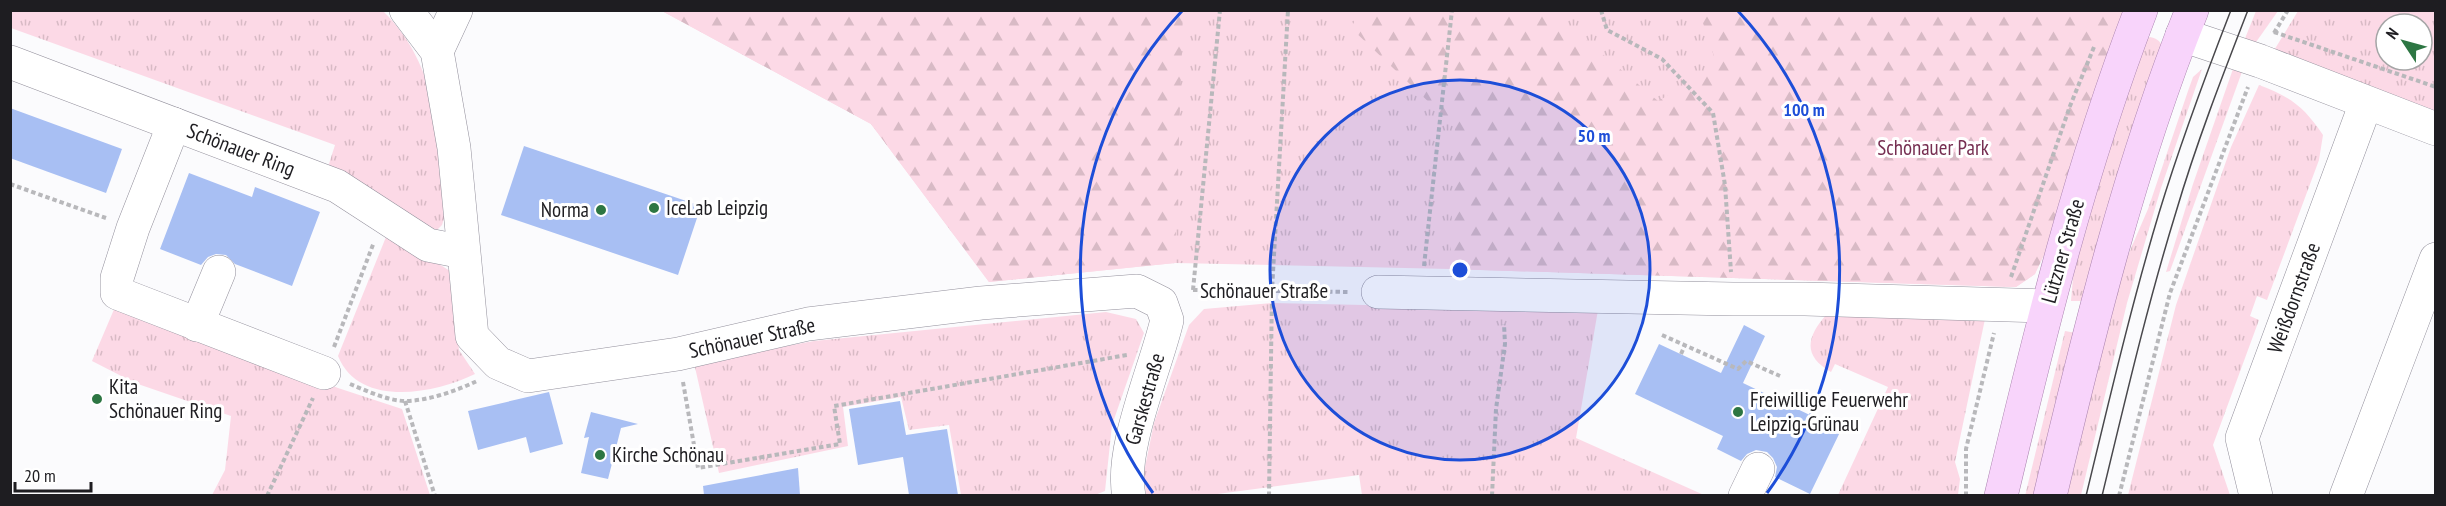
<svg xmlns="http://www.w3.org/2000/svg" width="2446" height="506" font-family="'PT Sans Narrow',sans-serif">
  <style>
    .grass { fill: url(#grass-tufts); fill-rule: evenodd }
    .forest { fill: url(#forest-firs) }
    .building { fill: #a8bff3 }
    .lines { fill: none; stroke-linecap: round; stroke-linejoin: round }
    .minor-casing { stroke: #93909c; stroke-width: 34 }
    .major-casing { stroke: #a882ad; stroke-width: 34 }
    .path { stroke: #b8b8bb; stroke-width: 4; stroke-dasharray: 4.5 3; stroke-linecap: butt }
    .minor { stroke: #fff; stroke-width: 33 }
    .major { stroke: #f8d4fb; stroke-width: 33 }
    .tram { stroke: #49484c; stroke-width: 1.5 }
    .ring { fill: none; stroke: #1d4ed8; stroke-width: 3 }
    .poi-dot { fill: #2d7643; stroke: #fff; stroke-width: 2 }
    .labels { text-anchor: middle; stroke-width: 6; stroke-linejoin: round; paint-order: stroke }
    .park-label { font-size: 21px; fill: #762e51; stroke: #fff }
    .street-label { font-size: 21px; fill: #1e1d21; stroke: #fff }
    .poi-label { font-size: 21px; fill: #1e1d21; stroke: #fff; text-anchor: start }
    .centre { fill: #1d4ed8; stroke: #fff; stroke-width: 3 }
    .ring-label { font-size: 18px; text-anchor: middle; font-weight: bold; fill: #1d4ed8; stroke: #fff; stroke-width: 6; stroke-linejoin: round; paint-order: stroke }
  </style>
  <defs>
    <pattern id="grass-tufts" width="24" height="20" patternUnits="userSpaceOnUse" patternTransform="scale(1.5)"><rect width="24" height="20" fill="#fcd9e6"/><path d="M3 7l-1-3M5 7V3M7 7l1-3M15 17l-1-3M17 17v-4M19 17l1-3" fill="none" stroke="#d8bac5"/></pattern>
    <pattern id="forest-firs" width="22" height="20" patternUnits="userSpaceOnUse" patternTransform="scale(1.5)"><rect width="22" height="20" fill="#fcd9e6"/><path d="M5 1l3.5 6h-7zM16 11l3.5 6h-7z" fill="#d8bac5"/></pattern>
  </defs>
  <rect width="100%" height="100%" fill="#fbfbfd"/>
  <g class="grass">
    <path d="M10,11H383C440,67 438,138 446,212L442,225L434,233L327,170L335,145L11,28Z"/>
    <polygon points="662,11 2126,11 2035,274 2016,287 1450,269 1175,263 989,282 871,124"/>
    <polygon points="2256,11 2278,11 2254,45 2244,41"/>
    <path d="M2298,11H2435V111L2273,52ZM2386,24H2422V60H2386Z"/>
    <path d="M2150,37C2159,39 2161,42 2163,50L2085,301H2071L2074,266L2142,42Z"/>
    <polygon points="2234,66 2243,69 2170,271 2166,272 2193,184"/>
    <polygon points="2202,69 2161,188 2127,303 2081,495 2062,496 2119,276 2148,209 2188,91 2193,77"/>
    <path d="M2259,85C2291,97 2304,107 2323,135L2319,160L2267,300L2257,296L2250,316L2259,320L2213,445L2230,495H2128L2176,305L2231,147Z"/>
    <path d="M388,232L450,271L459,350L475,374C434,394 359,408 338,356Z"/>
    <polygon points="118,300 338,388 402,409 430,495 212,495 225,470 231,416 135,383 92,361"/>
    <polygon points="1272,303 1598,310 1576,438 1704,495 1362,495 1359,475 1210,495 1146,496 1144,472 1154,423 1189,325 1204,309"/>
    <polygon points="1106,312 1136,319 1144,333 1112,425 1105,491 1095,495 961,495 949,425 909,430 901,397 843,407 848,446 719,473 694,363 814,341"/>
    <path d="M1827,314L1985,319L1955,462L1960,479L1958,495H1838L1888,387L1835,364L1831,372C1803,356 1806,337 1827,314Z"/>
    <polygon points="2065,331 2076,333 2037,495 2025,496"/>
  </g>
  <g class="forest">
    <polygon points="662,11 1183,11 1175,263 989,282 871,124"/>
    <polygon points="1360,11 1558,11 1561,19 1658,101 1718,68 1699,11 2126,11 2046,251 2035,274 2016,287 1450,269 1455,127 1351,28"/>
  </g>
  <g class="building">
    <polygon points="10,108 122,149 106,193 10,158"/>
    <polygon points="524,146 701,206 678,275 501,215"/>
    <polygon points="189,173 252,197 255,187 320,212 292,286 235,264 226,255 216,254 208,257 201,265 160,249"/>
    <polygon points="1744,325 1765,336 1743,383 1841,430 1810,494 1775,477 1777,467 1773,458 1767,452 1756,450 1747,454 1741,461 1717,449 1723,436 1635,394 1659,344 1721,373"/>
    <polygon points="549,392 563,444 530,453 526,437 478,450 468,411"/>
    <polygon points="900,401 906,435 947,429 958,495 909,495 903,457 858,465 849,409"/>
    <polygon points="591,412 638,424 621,428 608,479 581,473 589,437 584,438"/>
    <polygon points="798,468 800,495 704,495 703,486"/>
  </g>
  <g class="lines">
    <g class="minor-casing">
      <g id="minor">
        <path d="M406,10L437,51L454,148L472,336L498,363L528,376L678,354L808,324L981,303L1137,291L1161,303L1167,320C1156,368 1119,450 1129,496"/>
        <polyline points="2182,35 2260,61 2436,129"/>
        <polyline points="437,51 456,10"/>
        <polyline points="10,62 337,186 428,245 463,252"/>
        <polyline points="174,124 133,228 117,278 117,293 324,373"/>
        <polyline points="1378,292 1733,299 1805,299 2047,306"/>
        <polyline points="197,325 219,272"/>
        <polyline points="1745,496 1758,469"/>
        <polyline points="2256,496 2242,438 2366,103"/>
        <polyline points="2346,496 2436,259"/>
      </g>
    </g>
    <g class="major-casing">
      <g id="major">
        <path d="M2001,496C2040,332 2080,168 2141,10"/>
        <path d="M2050,496C2089,332 2129,167 2192,10"/>
      </g>
    </g>
    <g class="path">
      <polyline points="1601,10 1607,30 1662,59 1713,113 1725,185 1731,272"/>
      <polyline points="2274,32 2436,87"/>
      <polyline points="2274,33 2288,10"/>
      <polyline points="10,184 106,218"/>
      <polyline points="1424,266 1452,10"/>
      <polyline points="2011,277 2070,106 2094,47"/>
      <polyline points="1193,290 1220,10"/>
      <polyline points="1193,290 1350,292"/>
      <polyline points="1662,335 1738,369 1746,361 1780,376"/>
      <polyline points="334,347 374,242"/>
      <polyline points="1681,354 1685,345"/>
      <polyline points="683,382 698,468 840,444 834,406 1127,355"/>
      <path d="M350,384C367,391 386,400 404,401C428,401 456,391 477,381"/>
      <polyline points="405,401 435,496"/>
      <polyline points="267,496 313,398"/>
      <polyline points="1269,496 1272,290 1288,10"/>
      <polyline points="1492,496 1496,409 1505,344 1504,324"/>
      <polyline points="1966,496 1966,449 1994,333"/>
      <polyline points="2119,496 2170,293 2248,87"/>
    </g>
    <use href="#minor" class="minor"/>
    <use href="#major" class="major"/>
    <g class="tram">
      <path d="M2086,496C2109,401 2131,306 2159,213C2180,144 2205,77 2231,10"/>
      <path d="M2102,496C2125,401 2147,306 2176,212C2196,144 2222,77 2248,10"/>
    </g>
  </g>
  <circle cx="1460" cy="270" r="190" fill="#1d4ed8" fill-opacity=".12"/>
  <g class="ring">
    <circle cx="1460" cy="270" r="190"/>
    <path d="M1153 493A380 380 0 0 1 1182 11M1738 11A380 380 0 0 1 1767 493"/>
  </g>
  <g class="poi-dot">
    <circle cx="654" cy="208" r="6"/>
    <circle cx="601" cy="210" r="6"/>
    <circle cx="97" cy="399" r="6"/>
    <circle cx="1738" cy="412" r="6"/>
    <circle cx="600" cy="455" r="6"/>
  </g>
  <g class="labels">
    <g class="park-label">
      <text x="1933" y="155">Schönauer Park</text>
    </g>
    <g class="street-label">
      <text transform="translate(241 150) rotate(21)" y="7">Schönauer Ring</text>
      <text transform="translate(2063 251) rotate(-74)" y="7">Lützner Straße</text>
      <text x="1264" y="298">Schönauer Straße</text>
      <text transform="translate(2294 298) rotate(-70)" y="7">Weißdornstraße</text>
      <text transform="translate(752 338) rotate(-12)" y="7">Schönauer Straße</text>
      <text transform="translate(1145 399) rotate(-74)" y="7">Garskestraße</text>
    </g>
    <g class="poi-label">
      <text x="666" y="215">IceLab Leipzig</text>
      <text x="589" y="217" text-anchor="end">Norma</text>
      <text x="109" y="394">Kita<tspan x="109" dy="24">Schönauer Ring</tspan></text>
      <text x="1750" y="407">Freiwillige Feuerwehr<tspan x="1750" dy="24">Leipzig-Grünau</tspan></text>
      <text x="612" y="462">Kirche Schönau</text>
    </g>
  </g>
  <circle cx="1460" cy="270" r="9" class="centre"/>
  <g class="ring-label">
    <text x="1804" y="116">100 m</text>
    <text x="1594" y="142">50 m</text>
  </g>
  <rect width="2446" height="506" fill="none" stroke="#1e1d21" stroke-width="24"/>
  <g transform="translate(2404 42) rotate(306)"><circle r="28" fill="#ffffff" stroke="#a5a5a6" stroke-width="1.5"/>
  <path d="M0-4.5L10 22L0 15L-10 22Z" fill="#2d7643"/>
  <text y="-9" font-size="16" font-weight="bold" text-anchor="middle" fill="#1e1d21">N</text>
  </g>
  <path d="M15 482v9h76v-9" fill="none" stroke="#1e1d21" stroke-width="3"/>
  <text x="24" y="482" font-size="18" fill="#1e1d21" stroke="#ffffff" stroke-width="4.5" paint-order="stroke">20 m</text>
</svg>
